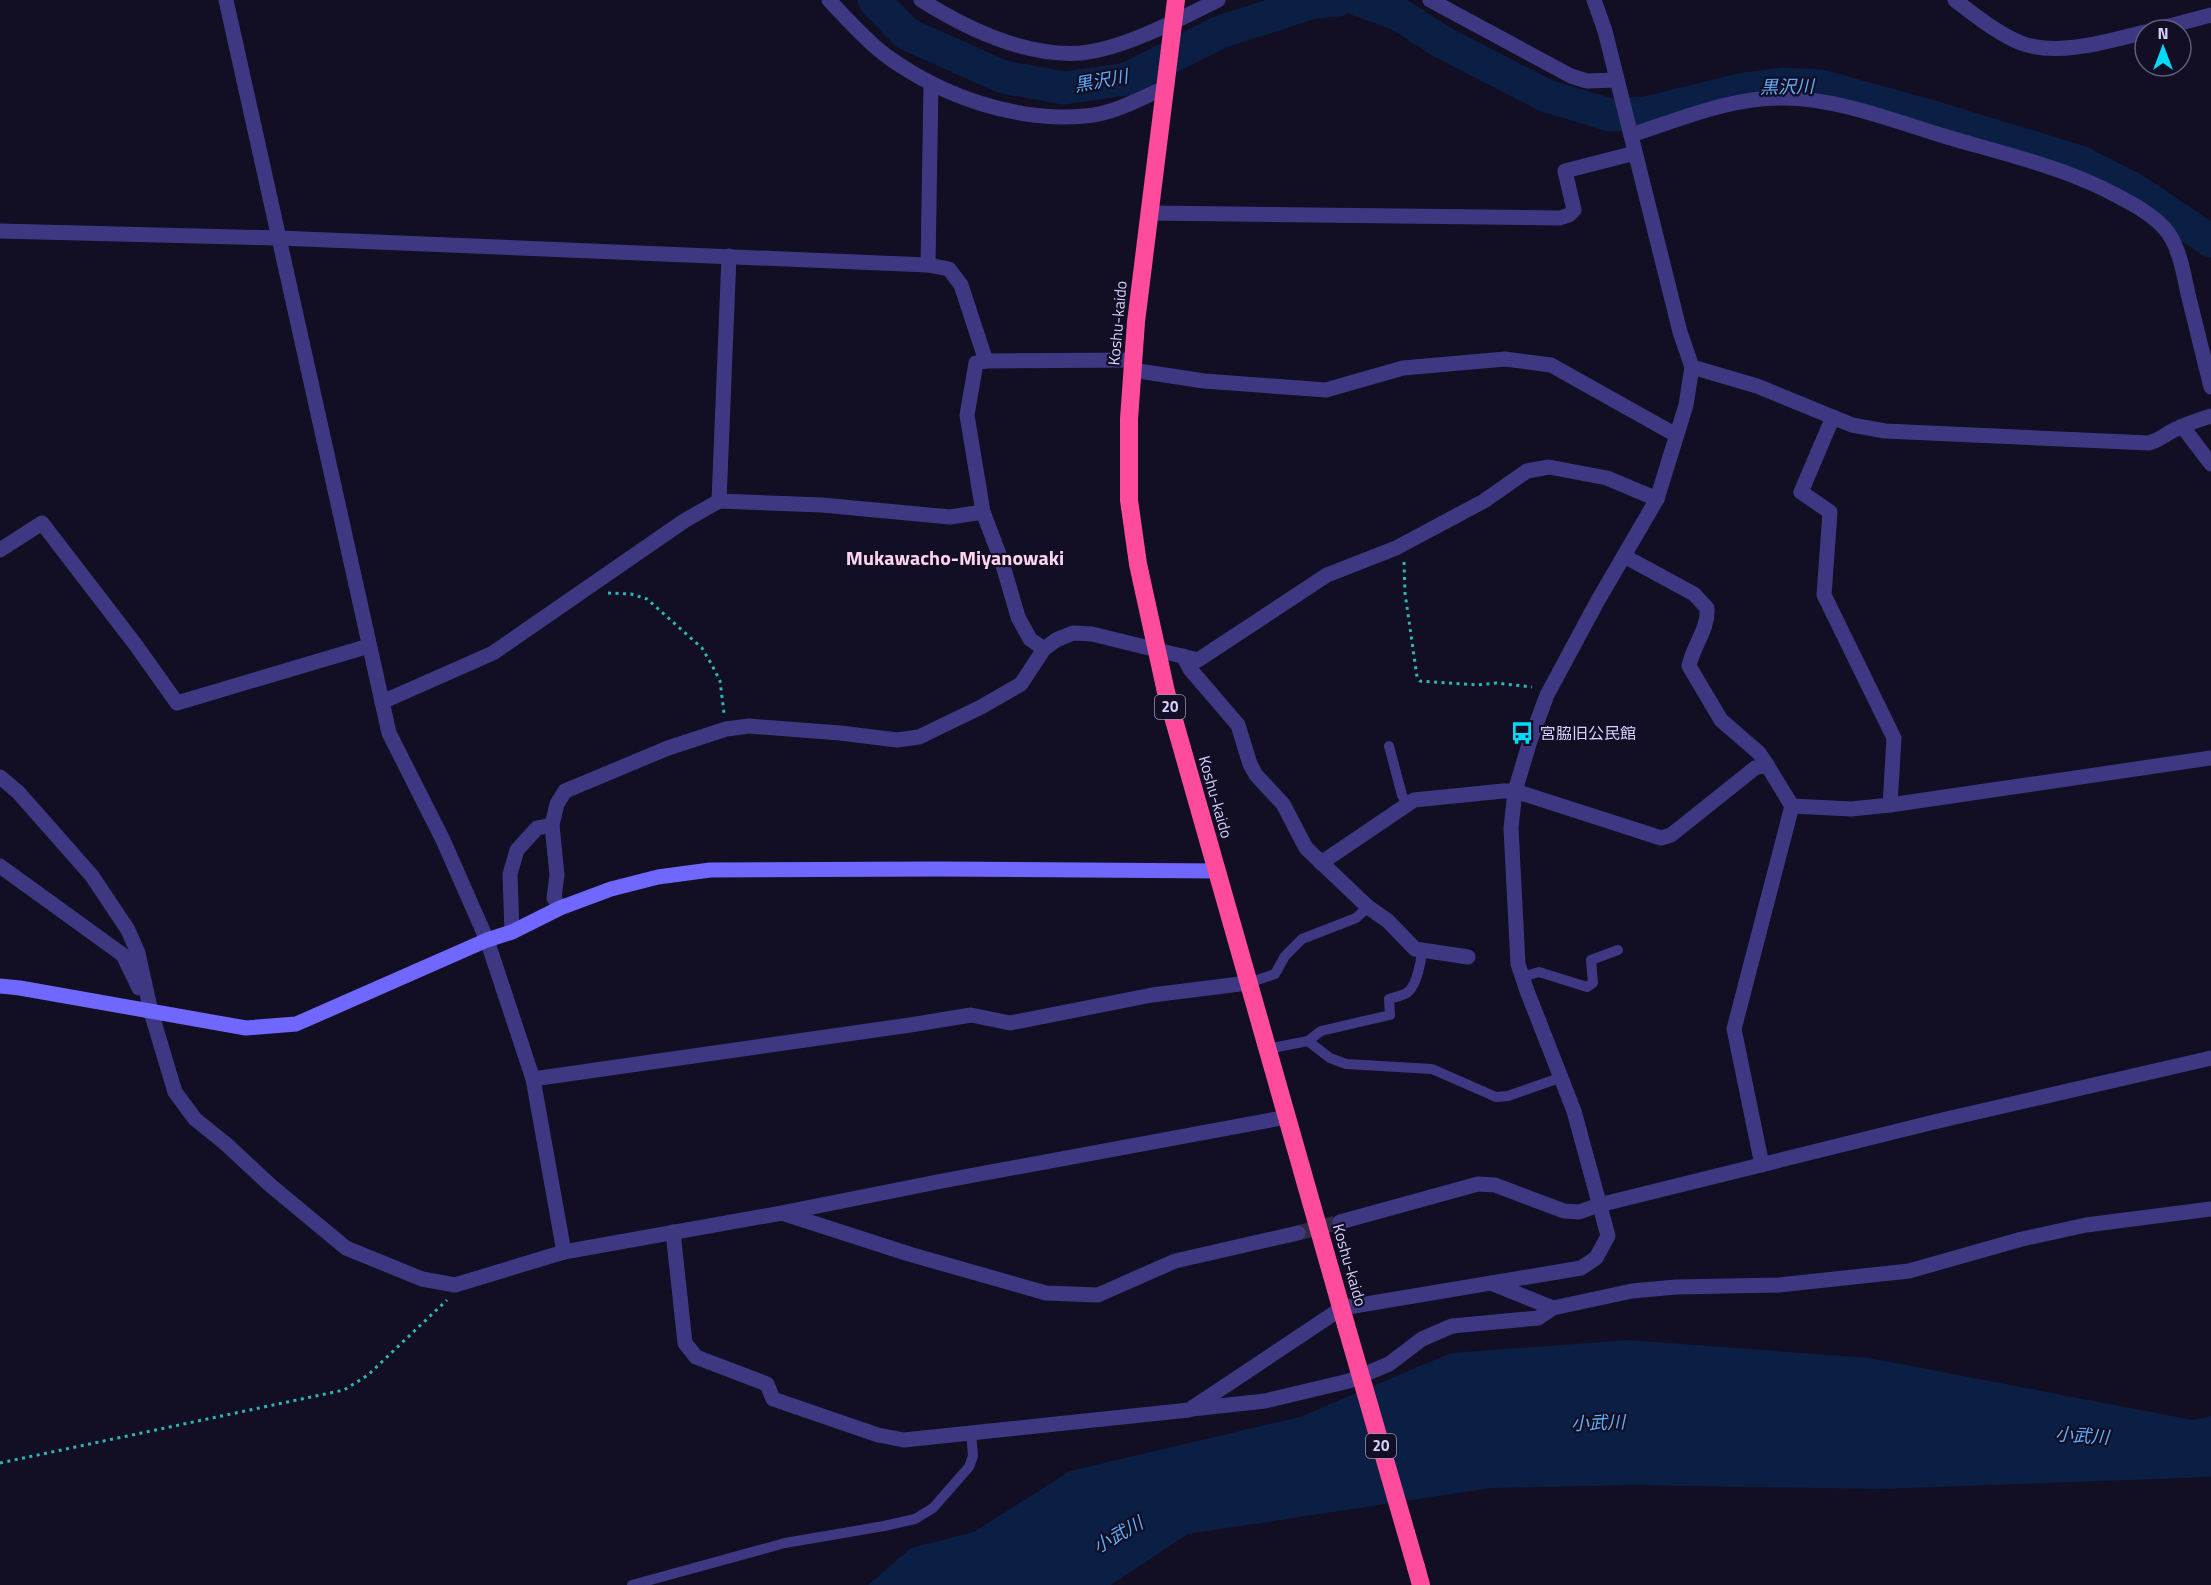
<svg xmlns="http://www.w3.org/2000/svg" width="2211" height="1585" font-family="'Titillium Web','Noto Sans JP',sans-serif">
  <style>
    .water { fill: #0b1f45 }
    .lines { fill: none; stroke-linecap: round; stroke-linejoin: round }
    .stream { stroke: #0b1f45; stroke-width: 5 }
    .river { stroke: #0b1f45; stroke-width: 33 }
    .street-tunnel { stroke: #302b44; stroke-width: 15; stroke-dasharray: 15 8; stroke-linecap: butt }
    .path { stroke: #2eb6b2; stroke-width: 3; stroke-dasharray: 3 4.5; stroke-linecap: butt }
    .lane { stroke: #3e3883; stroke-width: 10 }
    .street { stroke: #3e3883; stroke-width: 15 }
    .secondary { stroke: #7067ff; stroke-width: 15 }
    .highway { stroke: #ff4b9c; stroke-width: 18 }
    .highway-bridge { stroke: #ff4b9c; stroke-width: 18 }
    .labels { text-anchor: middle; stroke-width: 4.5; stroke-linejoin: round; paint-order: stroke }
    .shield { fill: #120e23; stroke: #9c96bd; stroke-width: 1.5 }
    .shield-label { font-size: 15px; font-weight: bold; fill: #d7d0ff }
    .street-label { font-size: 16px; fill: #d7d0ff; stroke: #120e23 }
    .poi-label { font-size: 16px; fill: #d7d0ff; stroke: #120e23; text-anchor: start }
    .water-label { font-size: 18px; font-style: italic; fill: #5eafff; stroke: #120e23 }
    .quarter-label { font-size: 20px; font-weight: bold; fill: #ffd2ed; stroke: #120e23 }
  </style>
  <rect width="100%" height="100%" fill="#120e23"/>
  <polygon class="water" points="1628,1340 1869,1358 2193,1420 2211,1416 2211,1477 1878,1489 1634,1485 1491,1488 1188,1534 1111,1585 868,1585 911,1548 974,1532 1070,1471 1300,1417 1451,1353"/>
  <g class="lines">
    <polyline class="stream" points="1210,24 1220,32"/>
    <g class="river">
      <polyline points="874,0 907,34 1003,77 1064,88 1127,79 1220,32 1313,2 1338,0"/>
      <polyline points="1359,0 1400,15 1442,42 1547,96 1610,115 1646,113 1744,89 1783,84 1820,86 1936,118 2080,162 2135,190 2211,241"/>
    </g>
    <polyline class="street-tunnel" points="1298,1233 1340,1222"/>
    <g class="path">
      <polyline points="1404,562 1405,593 1417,677 1420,681 1477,685 1496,683 1532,687"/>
      <polyline points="608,593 631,594 647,599 702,648 712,665 720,681 724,713"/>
      <polyline points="0,1463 344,1390 368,1375 447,1300"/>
    </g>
    <g class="lane">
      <polyline points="1389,746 1402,795 1406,803"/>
      <polyline points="1522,977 1539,972 1587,987 1593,983 1591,960 1618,950"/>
      <polyline points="1248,983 1275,974 1285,956 1302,939 1356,918 1368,907"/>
      <polyline points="1308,1041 1330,1058 1346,1064 1432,1069 1496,1097 1508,1096 1562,1077"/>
      <path d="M1267,1049L1308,1041L1321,1031L1390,1015L1389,999C1395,997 1403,996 1408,992C1417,984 1421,962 1422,951"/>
      <polyline points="632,1585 785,1543 884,1526 915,1519 933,1508 969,1467 973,1456 971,1432"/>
    </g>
    <g class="street">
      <polyline points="226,0 389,733 443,840 487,940 533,1079 564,1252"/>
      <path d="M829,0C845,17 869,44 888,57C944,97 1016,122 1085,116C1113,114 1140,99 1166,87"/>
      <path d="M921,0C967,29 1025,57 1081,53C1123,49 1180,19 1218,0"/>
      <polyline points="1430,0 1571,76 1587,81 1617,80"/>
      <path d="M1955,0C1976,16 1997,33 2021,43C2057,57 2109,41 2145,32"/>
      <polyline points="2154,30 2211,15"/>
      <path d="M1631,135C1681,119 1731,97 1784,98C1836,98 1897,122 1947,137C1998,152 2054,165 2102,188C2124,199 2155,214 2169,234C2180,251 2184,275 2188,294C2196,325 2203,356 2211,387"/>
      <polyline points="1150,213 1560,218 1569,215 1574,210 1565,171 1635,153"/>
      <polyline points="0,231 279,238 928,265 949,269 961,285 986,361 1133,360"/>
      <polyline points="928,265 931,85"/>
      <polyline points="986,361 976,363 967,415 983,512 1002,562 1018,617 1030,639 1044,649"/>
      <path d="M1692,367L1757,386L1852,425L1885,431L2149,443C2162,439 2164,435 2174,430C2186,424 2199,420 2211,416"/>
      <polyline points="1132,370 1204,381 1326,390 1403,368 1505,359 1551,365 1676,435"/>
      <polyline points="1833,417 1801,492 1830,512 1824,595 1894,738 1890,805"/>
      <polyline points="2182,426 2211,464"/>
      <polyline points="719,501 729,256"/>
      <polyline points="0,550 42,523 135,644 177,703 369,646"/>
      <path d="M1624,556L1694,594L1707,608C1709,628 1693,646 1689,666L1721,720L1759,753L1767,765"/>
      <polyline points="1183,656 1190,669 1238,725 1250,764 1256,775 1283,804 1306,848 1368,907 1388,921 1415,949 1468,957"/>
      <polyline points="382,702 493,653 684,521 719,501 822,505 950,517 983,512"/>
      <polyline points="0,777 18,792 92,876 128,930 138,953 151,1012 175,1092 195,1119 226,1144 270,1185 346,1248 422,1279 455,1285 564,1252 782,1213 942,1181 1287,1117"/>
      <polyline points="1792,806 1851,809 1890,805 2211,758"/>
      <polyline points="1321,863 1414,800 1503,791 1515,791 1661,838 1671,835 1755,768 1767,765 1792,806 1734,1029 1762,1165"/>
      <polyline points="0,866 123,955 139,988"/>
      <polyline points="560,908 554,898 557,875 552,825 557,804 565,791 668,748 726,729 749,726 840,733 897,740 919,737 981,707 1021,684 1044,649 1056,640 1073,633 1092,634 1198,660 1327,575 1396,548 1484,501 1527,471 1549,467 1607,478 1657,499"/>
      <polyline points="512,932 510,874 517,850 537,828 552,825"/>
      <polyline points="533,1079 910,1025 971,1015 1010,1023 1152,995 1248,983"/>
      <polyline points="785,1214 909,1254 1046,1293 1098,1295 1175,1261 1298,1233"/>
      <polyline points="1340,1222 1478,1184 1495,1185 1564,1211 1579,1212 1599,1205 1938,1121 2211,1058"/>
      <polyline points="673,1232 685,1343 696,1357 767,1384 773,1399 878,1435 904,1440 1189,1410 1342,1308 1581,1268 1596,1258 1608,1236 1574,1111 1527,991 1518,964 1511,828 1515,791 1530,741 1547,695 1597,602 1657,499 1686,405 1692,367 1680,332 1605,31 1594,0"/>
      <polyline points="1553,1308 1632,1291 1676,1287 1779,1285 1909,1271 2022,1239 2086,1225 2211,1209"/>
      <polyline points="1192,1409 1265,1401 1349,1381 1389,1364 1422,1339 1452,1326 1538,1318 1553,1308 1491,1283"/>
    </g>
    <polyline class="secondary" points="0,986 20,988 246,1028 296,1024 487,940 512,932 560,908 611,889 658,877 710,870 937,869 1217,871"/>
    <g class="highway">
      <polyline points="1176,0 1136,322 1129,419 1129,500 1138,564 1166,692 1346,1325"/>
      <polyline points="1416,1567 1421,1585"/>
    </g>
    <polyline class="highway-bridge" points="1346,1325 1416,1567"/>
  </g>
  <defs>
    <g id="bus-bare" transform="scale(1.8)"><path d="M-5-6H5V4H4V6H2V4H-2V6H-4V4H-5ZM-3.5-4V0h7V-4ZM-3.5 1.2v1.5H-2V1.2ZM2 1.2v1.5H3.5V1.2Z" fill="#00dafb" stroke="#120e23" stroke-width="2.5" paint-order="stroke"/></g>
  </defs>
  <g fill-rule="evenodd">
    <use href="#bus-bare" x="1522" y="733"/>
  </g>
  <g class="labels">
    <g class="shield">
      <rect x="1155" y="695" width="30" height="24" rx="4.5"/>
      <rect x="1366" y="1434" width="30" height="24" rx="4.5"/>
    </g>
    <g class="shield-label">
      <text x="1170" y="712">20</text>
      <text x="1381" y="1451">20</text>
    </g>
    <g class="street-label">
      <text transform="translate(1117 323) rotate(-85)" y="6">Koshu-kaido</text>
      <text transform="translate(1216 797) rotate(74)" y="6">Koshu-kaido</text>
      <text transform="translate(1350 1265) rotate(74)" y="6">Koshu-kaido</text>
    </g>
    <g class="poi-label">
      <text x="1540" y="739">宮脇旧公民館</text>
    </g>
    <g class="water-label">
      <text transform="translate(1101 81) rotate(-10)" y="6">黒沢川</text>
      <text transform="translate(1787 87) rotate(-1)" y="6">黒沢川</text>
      <text transform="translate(1598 1423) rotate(-2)" y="6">小武川</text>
      <text transform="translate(2082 1436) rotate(4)" y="6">小武川</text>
      <text transform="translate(1118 1535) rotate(-30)" y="6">小武川</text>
    </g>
    <g class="quarter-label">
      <text x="955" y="565">Mukawacho-Miyanowaki</text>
    </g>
  </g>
  <g transform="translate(2163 48)"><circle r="28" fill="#120e23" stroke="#615c7b" stroke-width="1.5"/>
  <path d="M0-4.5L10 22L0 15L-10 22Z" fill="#00dafb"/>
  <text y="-9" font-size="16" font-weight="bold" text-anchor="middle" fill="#d7d0ff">N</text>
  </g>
</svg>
